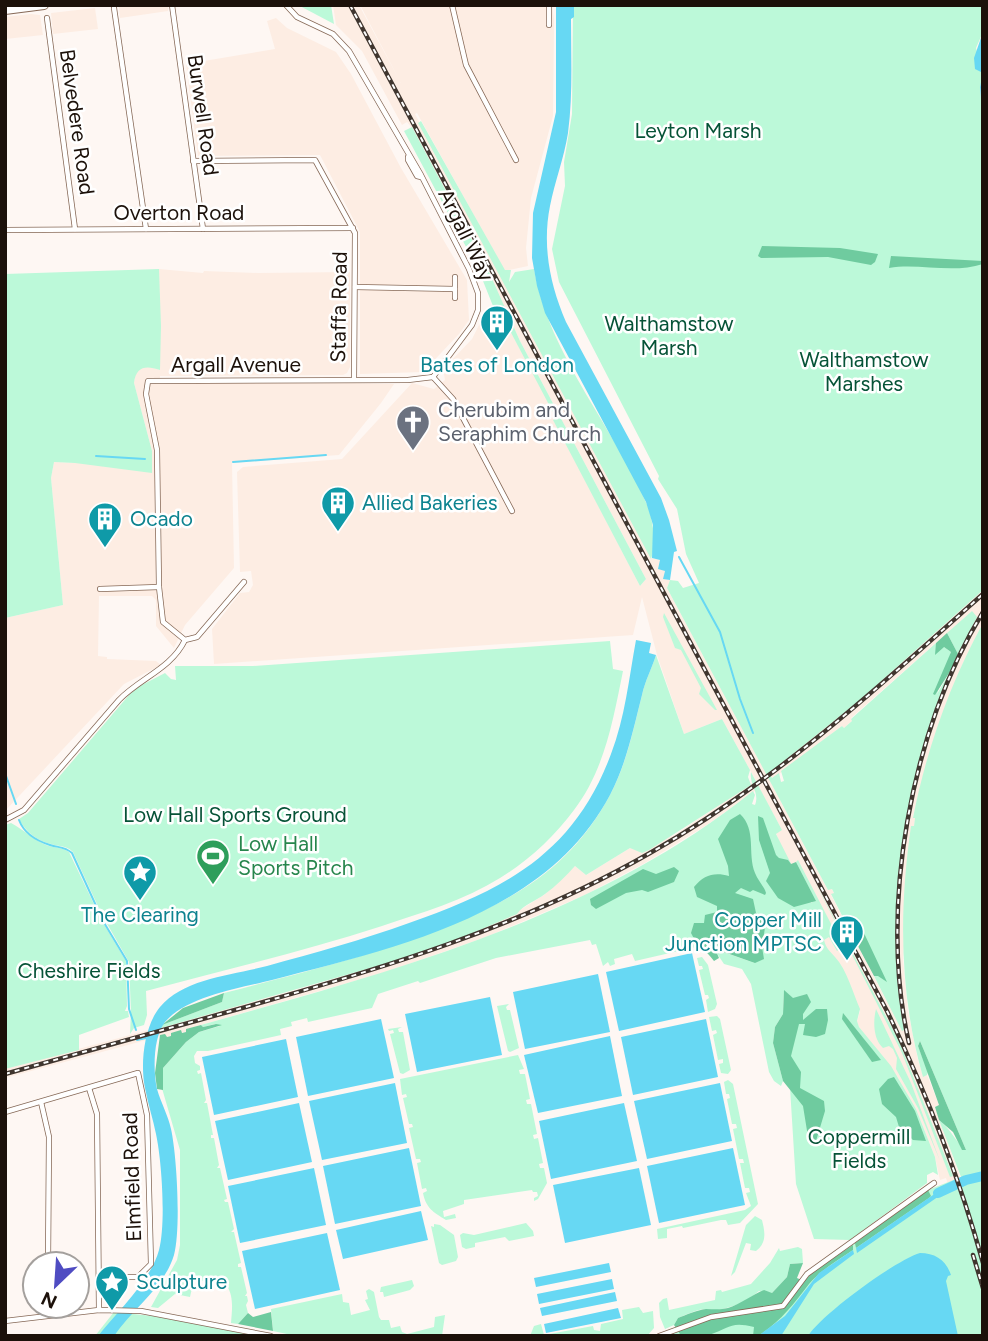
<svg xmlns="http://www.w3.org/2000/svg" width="988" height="1341" font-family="Figtree,sans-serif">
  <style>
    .built { fill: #fdede3; fill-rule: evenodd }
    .green { fill: #bcf9d9 }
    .forest { fill: #6fcb9f }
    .water { fill: #67d8f3 }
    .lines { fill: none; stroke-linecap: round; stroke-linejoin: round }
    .stream { stroke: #67d8f3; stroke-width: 2 }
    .river { stroke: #67d8f3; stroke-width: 10 }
    .minor-casing { stroke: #866957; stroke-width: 6 }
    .primary-casing { stroke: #866957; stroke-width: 10 }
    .minor { stroke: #fff; stroke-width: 4.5 }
    .primary { stroke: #fff; stroke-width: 8 }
    .rail-casing { stroke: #40362f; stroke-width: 4.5 }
    .rail { stroke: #fff; stroke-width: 2; stroke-dasharray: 5; stroke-linecap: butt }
    .labels { text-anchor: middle; stroke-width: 5; stroke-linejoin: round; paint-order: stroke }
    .street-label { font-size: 21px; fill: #1c110a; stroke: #fff }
    .park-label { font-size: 21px; fill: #065337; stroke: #fff }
    .culture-label { font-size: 21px; fill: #0d838f; stroke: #fff; text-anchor: start }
    .worship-label { font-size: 21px; fill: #5b616d; stroke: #fff; text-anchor: start }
    .leisure-label { font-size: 21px; fill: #27864d; stroke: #fff; text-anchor: start }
  </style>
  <rect width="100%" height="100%" fill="#fef7f3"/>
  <g class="built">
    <polygon points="168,5 168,11 120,18 119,6"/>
    <path d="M333,5H359L401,83L360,5H552L554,20L553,116L531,198L526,248L528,266L505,271L417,113L415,114L651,558L660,560L665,570L664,579L670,580L667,588L766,773L860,700L983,590V623L963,663L945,708L916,804L913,817L915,818L914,827L912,826L903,960L908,1011L918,1060L923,1076L927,1075L939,1105L935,1107L970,1204L971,1260L946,1178L940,1180L935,1157L916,1109L859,1027L857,1022L860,1011L828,951L823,940L829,937L798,861L791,865L782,849L776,833L782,830L759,788L707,825L645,863L585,895L486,937L386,972L187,1029V1032L171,1033V1036L166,1037L165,1035L5,1078V1069L310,986L418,953L520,910L544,895L575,866L586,875L630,848L673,836L756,781L722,719L684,734L657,655L642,597L633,635L214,664L212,629L240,593L249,592L253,585L251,571L240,572L237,472L243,467L342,459L412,383L434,389L445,380L444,374L451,361L472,339L484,315L498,308L557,418L554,420L640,586L646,579L520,341L489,272L412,128L407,122L402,125L362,51L336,25ZM972,611L965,640L937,707L919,764L906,815L900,850L896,915V966L904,1030H902L831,895L834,893L831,888L828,890L770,781L842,726L844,728L852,721L851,718Z"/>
    <polygon points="95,8 98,29 53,34 51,13"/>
    <polygon points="31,14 40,15 43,35 5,39 5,17"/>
    <polygon points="276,18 287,28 336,52 351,74 401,168 467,280 469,320 459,334 423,372 360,374 360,232 320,155 198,156 186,64 275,49 267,21"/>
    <polygon points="159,269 203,273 204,271 258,273 350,272 350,367 347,373 343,375 160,376 160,381 354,379 354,383 394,384 381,403 339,455 232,463 234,568 185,625 174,648 156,626 156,600 152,596 99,596 98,656 107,657 107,659 156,661 161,665 124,684 5,811 5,618 63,605 51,478 54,462 75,463 152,451 134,383 135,374 139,369 148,366 160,370"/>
  </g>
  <g class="green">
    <polygon points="298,5 331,5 334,24"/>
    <path d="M573,5H983V32L976,48L983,75L980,87L983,122V590L860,700L769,773L772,778L779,773L781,782L784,781L781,771L842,726L844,728L852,721L851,719L936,643L937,647H944L951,652L937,694L951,670C904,791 883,901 904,1030L902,1031L874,976H878L863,931L852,935L831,894L834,893L832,889L828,890L667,588L670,580L678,581L683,588L699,583L686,554L677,509L658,479L659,476L559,282L552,249L565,186L564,162L572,114Z"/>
    <path d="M421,121L505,270H511L509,282L515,272L534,269C549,356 616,429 649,509C653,525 657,543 651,559L418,123Z"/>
    <polygon points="412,127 489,272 520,341 646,579 640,586 553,420 556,418 498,308 495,309 493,306 479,271 404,131"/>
    <path d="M159,269L161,326L160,370C145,365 136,367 134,383L152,451V473L75,463L54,462L51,478L63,605L5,618V274Z"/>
    <polygon points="972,611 977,617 958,654 947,633"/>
    <polygon points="664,613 717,710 715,710 699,694 701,688 681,650 675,648 663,617"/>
    <path d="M983,623V1336H667L678,1331L715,1327L786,1310L814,1271L928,1190L961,1177L939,1120C951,1129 956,1143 966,1150L920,1041L918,1046L928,1072L927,1075L923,1077C899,994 899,911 911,826H914L915,818H913C926,751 950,683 983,623Z"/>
    <path d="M610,641L613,669L623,671C613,720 605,769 574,810C554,837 528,861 500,878C465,900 421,913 382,926C304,951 225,970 146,991L147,1015L144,1025L134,1028L130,1034L131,1013L129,962L102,915L73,852C66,845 60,847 51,844C37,841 25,831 19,819L28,813L129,695L138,687L165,673L171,679L176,680L175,666H253Z"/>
    <path d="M656,655L684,734L722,719L750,770L748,777L751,785L649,850L642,853L630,848L586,875L575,866C566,876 556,886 545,894C536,901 523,905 517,914L461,938L388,963L161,1028L162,1025L222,1002L224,993C289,976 355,960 418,937C500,907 566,877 610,795C627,763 633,730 642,695C645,681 652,668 656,655Z"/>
    <path d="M751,772L782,830L776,834L811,903L815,900L796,862L798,860L843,947L837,951L829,937L824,940C826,949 831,952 835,957C847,970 853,993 860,1009L857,1021L859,1027L891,1066L916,1109L935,1157L938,1175L933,1172L927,1175V1183L850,1240L814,1239L796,1184L784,991L783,1014L775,1027L773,1043L783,1081L781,1086L774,1081L769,1072L751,984L742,969L724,964L714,949L755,963L694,939L706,951L696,947L635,961L632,954L614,959L615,964L610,966L608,962L603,966L596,944L592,945L590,940L496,958L420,983L418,981L378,994L372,1008L308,1022L307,1018L291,1022L292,1026L280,1029L281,1035L208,1051H197L194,1056L195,1063L200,1066V1070L197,1071L198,1074L201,1073L206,1100L204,1103H207L213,1135H211V1138H214L219,1165L217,1168H220L227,1199L224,1200L225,1202H228L234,1229L231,1232H234L241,1263L238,1264V1267H241L247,1293L245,1296H247L248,1301L246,1305L248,1313L238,1324L231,1323C232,1310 234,1297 227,1286L194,1279L190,1297L175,1294L158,1308L151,1307L177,1260L180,1245V1150L161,1085L163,1068L186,1042L199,1032L220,1026L215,1024L203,1027L201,1025C393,971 595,918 753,791L755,795L752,804L755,805C760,792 749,785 751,772Z"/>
    <path d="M11,823C23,829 32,839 46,845C54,848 62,847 69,852L103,923L126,961L127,1006L125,1011H128L129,1017L79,1035V1050L5,1069V825Z"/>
    <polygon points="812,876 899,1041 953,1176 950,1177 902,1053"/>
    <polygon points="702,957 708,965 717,1004 715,1009 708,1012 706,1000 709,998 708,995 705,995 699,970 703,969 702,966 699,966 697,958"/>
    <polygon points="509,1004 506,1007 507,1010 510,1010 519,1048 510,1052 508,1051 497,1006"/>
    <path d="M876,1009L911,1083L940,1161L918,1108L896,1069L897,1058L893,1049L889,1046L883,1048C873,1039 873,1021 876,1009Z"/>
    <polygon points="717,1016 720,1019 731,1070 728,1074 721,1073 719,1064 723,1063 723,1059 718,1060 713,1035 717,1033 716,1030 712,1031 709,1017"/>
    <polygon points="402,1027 398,1029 399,1032 403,1032 410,1070 403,1074 400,1073 390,1034 394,1033 393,1030 389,1031 388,1029"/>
    <path d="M518,1055L524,1069L519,1070L520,1074H525L530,1099L526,1100L527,1104H531L537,1134L533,1135L534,1139L538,1138L543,1163L539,1164L540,1168H544L547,1183L538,1199L534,1201V1198L538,1196L537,1192H533L532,1190L464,1200V1204L443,1211L444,1217L455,1214L456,1218L446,1220C433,1212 426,1208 423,1193L427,1191L426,1188L422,1189L417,1163L421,1162L420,1159H416L409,1128L413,1127L412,1124H409L403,1098L407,1097L406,1094L402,1095L400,1079Z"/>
    <polygon points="728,1080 733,1084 758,1204 740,1223 728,1225 726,1220 721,1220 683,1228 682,1226 667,1229 667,1238 658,1239 657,1229 745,1210 751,1206 746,1193 750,1192 749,1188 745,1188 740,1163 744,1163 743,1159 739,1159 733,1129 737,1128 736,1124 732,1124 727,1099 730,1098 729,1094 726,1094 724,1082"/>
    <path d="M755,1216L762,1220C765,1232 767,1243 756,1251L750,1250L751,1244L746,1243L735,1272L731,1276L746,1225Z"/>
    <polygon points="526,1223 533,1231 534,1236 509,1241 505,1237 475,1243 475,1247 466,1249 462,1247 460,1235 463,1233 474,1235"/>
    <polygon points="434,1224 440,1225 454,1235 458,1257 456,1261 442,1265 439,1263 431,1226 434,1227"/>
    <path d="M798,1247L802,1249L803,1263L790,1264L787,1277L772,1293L759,1291C748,1301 732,1308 717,1310C713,1311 710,1309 706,1309C697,1309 686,1315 678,1318L674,1325L665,1329L660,1317L659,1303L663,1299L667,1298L669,1310L715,1300L716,1291L721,1290L722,1292L751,1284L770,1263L779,1248L780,1251Z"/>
    <polygon points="412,1280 414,1286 410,1290 384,1297 383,1292 380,1292 381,1287"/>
    <polygon points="369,1289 374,1292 379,1317 381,1320 389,1320 391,1328 400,1326 402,1332 407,1334 434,1327 435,1317 445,1315 442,1336 296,1336 273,1331 271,1309 342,1294 343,1302 349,1303 351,1315 370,1310 365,1300 368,1299 366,1291"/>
    <polygon points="639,1307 643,1313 653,1311 654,1328 647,1336 530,1336 534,1326 541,1324 544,1335 593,1326 594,1330 600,1331 601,1324 623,1319 622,1310"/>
    <polygon points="114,1312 172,1318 255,1336 95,1336"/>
  </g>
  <g class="forest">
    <polygon points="762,246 840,248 878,254 875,262 871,265 828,257 761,258 758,256"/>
    <path d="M891,256L983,261V264C953,274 919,263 889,268Z"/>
    <polygon points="947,633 958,654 951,670 935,695 933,694 951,652 944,647 935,655 936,643"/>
    <path d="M740,814C757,830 747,853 755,873C758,881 764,886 766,893L765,895L753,890L750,892L741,888L735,893L753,899L756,913L766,921L762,947L764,959L755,963L715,949L719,958L714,961C707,951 696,944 691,933L694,923H704L705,915L717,912V906L697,897L694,887C704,875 714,872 729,876L728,866L718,839L730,820Z"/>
    <polygon points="758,816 763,818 776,855 779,858 788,860 791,864 796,862 816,901 794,907 778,898 766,881 770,873 759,840"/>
    <polygon points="674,867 679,871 674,882 648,892 642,890 626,893 596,909 591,905 590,899 643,869 656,874"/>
    <polygon points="863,931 887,982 878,976 874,976 852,935"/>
    <polygon points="784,990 793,998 807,994 811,1002 803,1014 803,1020 816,1009 827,1009 828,1020 825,1034 816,1037 803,1035 805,1024 799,1024 791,1056 801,1072 800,1088 824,1101 825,1111 816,1141 809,1143 803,1106 783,1081 773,1043 775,1027 783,1014"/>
    <polygon points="224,993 222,1002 162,1025 183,1008"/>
    <polygon points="843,1013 881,1060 872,1062 842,1019"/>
    <polygon points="216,1024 222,1025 199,1032 186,1042 163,1068 163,1090 157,1089 155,1073 160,1035 165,1034 167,1037 171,1036 171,1033 181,1030 182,1033 186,1032 186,1029 201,1025 203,1027"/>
    <polygon points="920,1041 966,1150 962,1150 953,1132 939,1120 935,1107 939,1105 918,1046"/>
    <polygon points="894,1077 915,1111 926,1141 913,1140 899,1127 896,1117 882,1104 879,1089 888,1079"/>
    <polygon points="928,1190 931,1196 929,1198 856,1248 855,1243"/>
    <path d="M853,1245V1250C838,1260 821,1270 809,1284C792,1306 781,1321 758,1336H753L754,1327C730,1321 730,1328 709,1335C701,1337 689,1334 680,1334L674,1325L678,1318C686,1315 697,1310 706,1309C714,1309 720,1310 728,1308C741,1304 753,1294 764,1290L772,1293L787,1277L790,1264L803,1263L797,1278L804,1281L814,1271Z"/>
    <polygon points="271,1312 273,1331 238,1324 248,1313 253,1317"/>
  </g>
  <g class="water">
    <path d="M556,5H574V17L571,19C571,57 573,95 568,133C564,158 555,181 550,206C542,246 550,285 566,322L661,498L669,520L677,551L674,552L670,580L663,579L665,571L658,569L660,560L652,558L653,525L646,502L545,313L537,286L532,258L533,213L556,112Z"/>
    <polygon points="983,32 983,122 980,87 983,73 975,69 974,58"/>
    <path d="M636,640L651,643L649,653L656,655C652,668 645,681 642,695C633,730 627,762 610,795C546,916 394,948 272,980C241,988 187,996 165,1022C153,1037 153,1071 157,1089C161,1103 168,1115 171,1129C177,1156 181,1229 174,1255C164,1288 133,1308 114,1336H98C118,1311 151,1280 159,1250C166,1224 162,1162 156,1134C153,1119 148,1104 145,1088C140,1064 144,1026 160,1007C184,978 233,975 267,966C314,953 362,940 409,923C504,890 574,854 611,754C625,718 629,678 636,640Z"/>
    <polygon points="692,953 705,1012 619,1031 606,972"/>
    <polygon points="598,974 610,1032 525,1049 513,992"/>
    <polygon points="490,997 502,1055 417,1072 405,1014"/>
    <polygon points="381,1019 394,1078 308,1096 296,1037"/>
    <polygon points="706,1019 718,1077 633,1095 621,1037"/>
    <polygon points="610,1036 622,1096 538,1113 524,1055"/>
    <polygon points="286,1039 298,1097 214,1115 202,1057"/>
    <polygon points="395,1083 407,1143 322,1160 309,1101"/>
    <polygon points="720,1083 732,1141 647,1159 634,1101"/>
    <polygon points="299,1103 312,1162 228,1180 215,1121"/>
    <polygon points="624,1103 637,1161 551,1179 539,1121"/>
    <polygon points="409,1148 421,1206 335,1224 323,1166"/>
    <polygon points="733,1148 745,1205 659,1223 647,1166"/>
    <polygon points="314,1168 326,1225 240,1243 228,1186"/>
    <polygon points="639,1168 651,1225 565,1243 553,1185"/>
    <polygon points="949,1184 950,1191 942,1194 857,1253 856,1248"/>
    <polygon points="421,1211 428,1240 343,1259 336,1230"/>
    <polygon points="327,1233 340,1290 255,1309 242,1251"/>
    <polygon points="853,1250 854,1254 814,1284 781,1336 758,1336 785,1316 819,1273"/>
    <path d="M920,1253C935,1253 946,1260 951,1275L948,1276L946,1281L958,1336H808C822,1314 896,1260 920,1253Z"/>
    <polygon points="609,1263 611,1272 536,1287 534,1278"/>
    <polygon points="612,1279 614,1289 539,1304 537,1294"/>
    <polygon points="615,1292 617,1301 542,1316 540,1308"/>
    <polygon points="618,1308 621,1318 546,1333 544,1324"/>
  </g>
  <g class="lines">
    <g class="stream">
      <polyline points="96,456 145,459"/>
      <polyline points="233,462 326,455"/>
      <polyline points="679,557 720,632 740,699 753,733"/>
      <polyline points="5,773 16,804"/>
      <path d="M19,820C24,833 37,841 50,845C59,848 64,846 72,853L103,921L127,961L129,1009L136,1030"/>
      <polyline points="137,1040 146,1038"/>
    </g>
    <polyline class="river" points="938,1193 966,1180 983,1176"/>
    <g class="minor-casing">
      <g id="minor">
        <polyline points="172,5 203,229"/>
        <polyline points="286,5 297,17 333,34 349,51 421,175 469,269 478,293 478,310 472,325 433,377"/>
        <polyline points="452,5 466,65 516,160"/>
        <polyline points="549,5 549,25"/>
        <polyline points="114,8 146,229"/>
        <polyline points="47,18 75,229"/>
        <polyline points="408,157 408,160 417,176 421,177"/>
        <polyline points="193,161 315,160 355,233 354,379"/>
        <polyline points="5,230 353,228"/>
        <polyline points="355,287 455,289"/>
        <polyline points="455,298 455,277"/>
        <polyline points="433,377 453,399 512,511"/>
        <polyline points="244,582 197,637 185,640 163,622 159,587 157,450 146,394 148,381 408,380 433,377"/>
        <polyline points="100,589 159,587"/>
        <path d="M5,820L24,810L119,700C140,678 171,669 185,640"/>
        <polyline points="89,1088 97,1114 99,1310"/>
        <polyline points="41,1102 49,1137 48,1264"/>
        <polyline points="5,1112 138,1073 147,1115 151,1264 138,1277 99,1277"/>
        <polyline points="47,1315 48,1306"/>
        <polyline points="5,1321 99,1310 141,1311 271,1336"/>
        <polyline points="659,1336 711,1317 783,1306 807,1274 934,1183"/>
      </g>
    </g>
    <g class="primary-casing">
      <polyline id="primary" points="5,10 44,5"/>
    </g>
    <use href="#minor" class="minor"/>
    <use href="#primary" class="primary"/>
    <g class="rail-casing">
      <g id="rail">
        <path d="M350,5L887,1011C926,1092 959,1176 983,1263"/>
        <path d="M909,1043C878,909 911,729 983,612"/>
        <path d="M5,1074C82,1052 159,1031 235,1010C378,970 521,927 650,853C774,783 878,688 983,594"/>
        <polyline points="973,1255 983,1288"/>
      </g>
    </g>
    <use href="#rail" class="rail"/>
  </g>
  <defs>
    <g id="building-pin" transform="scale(1.75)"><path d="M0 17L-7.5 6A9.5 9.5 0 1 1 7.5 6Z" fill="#0f9aa8" stroke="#fff"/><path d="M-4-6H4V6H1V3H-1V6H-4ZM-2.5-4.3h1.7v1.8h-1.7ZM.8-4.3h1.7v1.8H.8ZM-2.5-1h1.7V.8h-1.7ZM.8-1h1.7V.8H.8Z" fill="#fff"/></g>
    <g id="church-pin" transform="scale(1.75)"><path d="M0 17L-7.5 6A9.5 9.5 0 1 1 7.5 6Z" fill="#6b7280" stroke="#fff"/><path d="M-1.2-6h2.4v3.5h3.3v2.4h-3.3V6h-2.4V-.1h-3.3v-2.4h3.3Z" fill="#fff"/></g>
    <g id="stadium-pin" transform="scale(1.75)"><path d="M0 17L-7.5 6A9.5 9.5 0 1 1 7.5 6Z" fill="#2e9e5b" stroke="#fff"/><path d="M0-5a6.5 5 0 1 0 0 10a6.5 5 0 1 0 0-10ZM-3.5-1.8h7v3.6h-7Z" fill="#fff"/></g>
    <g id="sight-pin" transform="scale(1.75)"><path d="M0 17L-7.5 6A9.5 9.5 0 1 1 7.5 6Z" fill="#0f9aa8" stroke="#fff"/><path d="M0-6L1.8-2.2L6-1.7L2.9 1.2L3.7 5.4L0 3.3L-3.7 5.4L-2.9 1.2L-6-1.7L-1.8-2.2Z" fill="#fff"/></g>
  </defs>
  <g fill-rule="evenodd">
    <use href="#building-pin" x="497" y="322"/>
    <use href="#church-pin" x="413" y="422"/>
    <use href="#building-pin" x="338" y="503"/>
    <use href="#building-pin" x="105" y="519"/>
    <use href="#stadium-pin" x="213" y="856"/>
    <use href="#sight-pin" x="140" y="872"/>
    <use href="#building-pin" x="847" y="932"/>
    <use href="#sight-pin" x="112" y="1282"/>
  </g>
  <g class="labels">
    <g class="street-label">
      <text transform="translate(203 115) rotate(82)" y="7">Burwell Road</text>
      <text transform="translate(77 122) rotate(82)" y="7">Belvedere Road</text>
      <text x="179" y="220">Overton Road</text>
      <text transform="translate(466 235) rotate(64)" y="7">Argall Way</text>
      <text transform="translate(339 307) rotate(-89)" y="7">Staffa Road</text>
      <text x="236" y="372">Argall Avenue</text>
      <text transform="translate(132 1177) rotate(-92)" y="7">Elmfield Road</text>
    </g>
    <g class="park-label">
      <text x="698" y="138">Leyton Marsh</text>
      <text x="669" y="331">Walthamstow<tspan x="669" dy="24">Marsh</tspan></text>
      <text x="864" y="367">Walthamstow<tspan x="864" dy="24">Marshes</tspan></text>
      <text x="235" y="822">Low Hall Sports Ground</text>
      <text x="89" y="978">Cheshire Fields</text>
      <text x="859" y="1144">Coppermill<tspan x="859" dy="24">Fields</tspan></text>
    </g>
    <g class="culture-label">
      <text x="497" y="372" text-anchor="middle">Bates of London</text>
      <text x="362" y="510">Allied Bakeries</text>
      <text x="130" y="526">Ocado</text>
      <text x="140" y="922" text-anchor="middle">The Clearing</text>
      <text x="822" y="927" text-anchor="end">Copper Mill<tspan x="822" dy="24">Junction MPTSC</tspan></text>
      <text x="136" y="1289">Sculpture</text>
    </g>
    <g class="worship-label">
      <text x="438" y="417">Cherubim and<tspan x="438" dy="24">Seraphim Church</tspan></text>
    </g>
    <g class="leisure-label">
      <text x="238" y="851">Low Hall<tspan x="238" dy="24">Sports Pitch</tspan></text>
    </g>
  </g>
  <rect width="988" height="1341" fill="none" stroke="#1c110a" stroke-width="14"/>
  <g transform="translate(56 1285) rotate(205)"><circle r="33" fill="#ffffff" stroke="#a4a09d" stroke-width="2"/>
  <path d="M0-5L12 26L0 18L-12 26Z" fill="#4f4cc2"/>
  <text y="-10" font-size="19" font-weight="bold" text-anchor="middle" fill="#1c110a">N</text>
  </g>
</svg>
